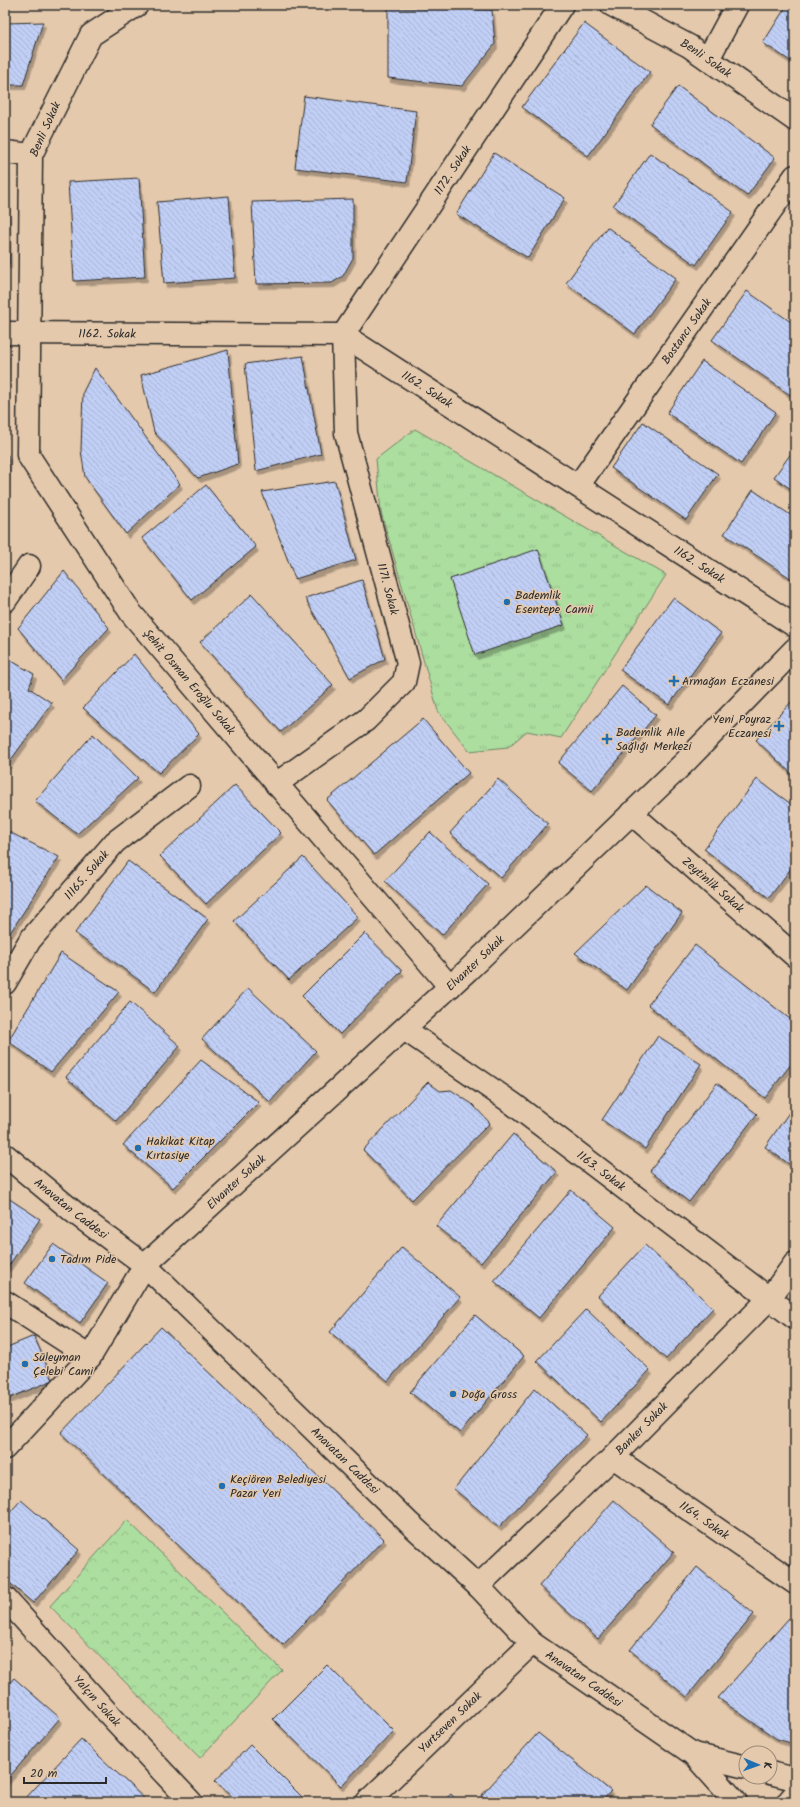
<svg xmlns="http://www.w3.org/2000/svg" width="800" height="1807" font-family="Kalam,sans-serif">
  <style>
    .grass { fill: url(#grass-tufts); stroke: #6c8465 }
    .park { fill: url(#park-crowns); stroke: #6c8465 }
    .building { fill: url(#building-back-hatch); stroke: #2b2b2b; filter: url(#shadow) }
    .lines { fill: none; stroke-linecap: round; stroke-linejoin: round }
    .minor-casing { stroke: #2b2b2b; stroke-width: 25 }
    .minor { stroke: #e5c9ac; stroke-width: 22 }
    .poi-dot { fill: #1f6fb2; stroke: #e5c9ac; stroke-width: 1.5 }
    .labels { text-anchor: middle; stroke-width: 3; stroke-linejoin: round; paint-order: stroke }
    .street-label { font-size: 12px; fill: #2b2b2b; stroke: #e5c9ac }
    .poi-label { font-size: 12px; fill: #2b2b2b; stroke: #e5c9ac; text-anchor: start }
  </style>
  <defs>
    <pattern id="grass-tufts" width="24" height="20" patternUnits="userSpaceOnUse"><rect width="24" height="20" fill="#acde9f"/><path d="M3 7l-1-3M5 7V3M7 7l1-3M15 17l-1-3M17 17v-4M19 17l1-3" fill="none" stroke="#94bf89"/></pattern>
    <pattern id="park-crowns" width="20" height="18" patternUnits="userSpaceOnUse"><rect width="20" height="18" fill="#acde9f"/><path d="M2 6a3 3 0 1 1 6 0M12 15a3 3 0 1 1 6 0" fill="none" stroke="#94bf89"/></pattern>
    <pattern id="building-back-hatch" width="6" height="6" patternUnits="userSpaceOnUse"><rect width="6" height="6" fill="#c1cff6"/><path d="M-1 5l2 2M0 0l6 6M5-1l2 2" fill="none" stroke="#a6b2d3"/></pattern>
    <filter id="shadow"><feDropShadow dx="2.5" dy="4.5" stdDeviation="0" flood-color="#0004"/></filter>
  </defs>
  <rect width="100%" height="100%" fill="#e5c9ac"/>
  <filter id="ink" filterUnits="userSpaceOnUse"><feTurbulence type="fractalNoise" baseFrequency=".025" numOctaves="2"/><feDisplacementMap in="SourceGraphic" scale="8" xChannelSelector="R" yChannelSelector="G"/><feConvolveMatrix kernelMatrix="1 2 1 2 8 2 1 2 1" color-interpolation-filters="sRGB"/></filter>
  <g filter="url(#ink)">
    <polygon class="grass" points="415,429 666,575 561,738 527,731 508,747 469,751 438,711 381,512 376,459"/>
    <polygon class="park" points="127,1520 282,1670 200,1758 50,1606"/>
    <g class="building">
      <polygon points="787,5 795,5 795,64 763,43"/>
      <polygon points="388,8 492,10 495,44 462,86 388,78"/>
      <polygon points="43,22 23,85 5,85 5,23"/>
      <polygon points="584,23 650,72 588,156 522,107"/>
      <polygon points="678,86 775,158 747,196 650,124"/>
      <polygon points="304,96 416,111 407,182 295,168"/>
      <polygon points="494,153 565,198 528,258 456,214"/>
      <polygon points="650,153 733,212 696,265 613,206"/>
      <polygon points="7,169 9,264 5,264 5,170"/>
      <polygon points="139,178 145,277 74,281 68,182"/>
      <polygon points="229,196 235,278 164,283 157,202"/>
      <polygon points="353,199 353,258 343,276 332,283 256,284 252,202"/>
      <polygon points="607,227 676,278 635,334 566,283"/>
      <polygon points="747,291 795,325 795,388 790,395 712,340"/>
      <polygon points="228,350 238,464 198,478 154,432 141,375"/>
      <polygon points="7,353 5,434 5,354"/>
      <polygon points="303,356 321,454 256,471 245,364"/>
      <polygon points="702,361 776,412 741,464 667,413"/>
      <polygon points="95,368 180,484 126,534 85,477 81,450 83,392"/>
      <polygon points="643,422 718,474 686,520 611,468"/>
      <polygon points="795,448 795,492 774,477"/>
      <polygon points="5,455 8,455 5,535"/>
      <polygon points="335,481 356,560 295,579 262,492"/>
      <polygon points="206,485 256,547 192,600 142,538"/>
      <polygon points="753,490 795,518 795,581 724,534"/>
      <polygon points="538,549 564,625 475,655 450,579"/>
      <polygon points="64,571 109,628 61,680 18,628"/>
      <polygon points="362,580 385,659 350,678 305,598"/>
      <polygon points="252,594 333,685 281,732 200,642"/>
      <polygon points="673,598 721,633 669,705 620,670"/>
      <polygon points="134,654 199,734 159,773 83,708"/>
      <polygon points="5,657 34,674 29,688 52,703 8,764 5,762"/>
      <polygon points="622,686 656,715 592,791 558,763"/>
      <polygon points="795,698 795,777 756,740"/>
      <polygon points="423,719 469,773 374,855 327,800"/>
      <polygon points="93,734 138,778 77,834 35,801"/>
      <polygon points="498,779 548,824 501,878 450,833"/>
      <polygon points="757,779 795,807 795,863 769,898 704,849"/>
      <polygon points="235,785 281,833 206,904 160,856"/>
      <polygon points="9,832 59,857 10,933 5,930 5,839"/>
      <polygon points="430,832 488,884 442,935 385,881"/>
      <polygon points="303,857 358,917 289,980 234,921"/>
      <polygon points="128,861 208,919 155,992 75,933"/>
      <polygon points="646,885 682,913 627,990 575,953"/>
      <polygon points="365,933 402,971 340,1034 302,996"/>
      <polygon points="695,945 795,1023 795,1059 765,1098 648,1005"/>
      <polygon points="61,953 119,992 51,1072 8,1041"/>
      <polygon points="248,988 316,1051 270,1102 202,1039"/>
      <polygon points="130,1002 180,1046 116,1121 66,1077"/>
      <polygon points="658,1036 701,1064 645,1149 602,1120"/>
      <polygon points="201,1060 259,1102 173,1188 123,1145"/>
      <polygon points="428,1082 440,1091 451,1090 472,1104 490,1123 412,1200 363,1150"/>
      <polygon points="717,1083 757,1114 689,1202 650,1171"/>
      <polygon points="795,1104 795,1168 765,1147"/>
      <polygon points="513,1134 557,1172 481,1263 436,1226"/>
      <polygon points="571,1190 615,1227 539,1318 494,1281"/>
      <polygon points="5,1196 40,1219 8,1267 5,1265"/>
      <polygon points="53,1244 108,1283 80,1323 25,1283"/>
      <polygon points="645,1245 713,1308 666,1359 598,1296"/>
      <polygon points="402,1247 460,1297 388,1381 330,1332"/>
      <polygon points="586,1309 650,1370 601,1422 537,1361"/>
      <polygon points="475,1315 524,1356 460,1433 410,1392"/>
      <polygon points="161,1327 384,1539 283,1645 61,1433"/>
      <polygon points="34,1336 53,1380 5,1400 5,1348"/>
      <polygon points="535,1388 587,1435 499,1527 454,1489"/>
      <polygon points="21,1500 79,1550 33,1603 5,1579 5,1518"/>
      <polygon points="614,1500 674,1552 598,1639 539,1586"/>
      <polygon points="697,1567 754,1614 687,1697 630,1650"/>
      <polygon points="789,1618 795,1623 795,1744 794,1744 777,1739 718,1698"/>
      <polygon points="327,1665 394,1731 341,1786 273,1719"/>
      <polygon points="14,1678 60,1718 5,1782 5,1688"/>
      <polygon points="538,1733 611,1791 601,1802 490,1802 481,1796"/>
      <polygon points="81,1739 148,1802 22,1802"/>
      <polygon points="250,1745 307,1802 237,1802 215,1781"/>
      <polygon points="451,1794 458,1802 442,1802"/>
    </g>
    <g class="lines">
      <g class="minor-casing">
        <g id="minor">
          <path id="s1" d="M137,5L91,35L31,155L28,455L131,613L450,987"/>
          <path id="s2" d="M612,5L689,46L795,120"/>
          <polyline points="708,59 737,5"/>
          <polyline points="5,152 31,155"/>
          <path id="s3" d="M5,333L343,335L795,626"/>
          <path id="s4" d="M343,335L562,5"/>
          <path id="s5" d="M578,486L795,176"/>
          <polyline points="5,601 29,566"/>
          <polyline points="276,784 366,720 404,682 408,663 346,433 343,335"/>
          <path id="s6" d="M631,813L795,956"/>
          <path id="s7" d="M5,983L30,940L115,842L189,786"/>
          <path id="s8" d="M404,1029L512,1103L795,1318"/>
          <path id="s9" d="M5,1155L75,1213L145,1265L408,1522L478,1586L532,1643L693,1754L736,1802"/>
          <polyline points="5,1302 90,1357"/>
          <path id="s10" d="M5,1448L90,1357L145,1265L467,971L685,762L795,649"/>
          <path id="s11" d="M613,1457L795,1583"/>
          <path id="s12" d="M478,1586L613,1457L769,1299L795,1263"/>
          <path id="s13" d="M5,1598L106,1711L191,1802"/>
          <polyline points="693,1754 746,1767"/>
          <polyline points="770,1773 795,1779"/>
          <path id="s14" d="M367,1802L532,1643"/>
          <polyline points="788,1802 795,1794"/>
        </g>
      </g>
      <use href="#minor" class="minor"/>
    </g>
  </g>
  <g class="poi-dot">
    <circle cx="507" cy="602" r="4"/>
    <path d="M672 675h4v4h4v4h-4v4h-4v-4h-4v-4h4z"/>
    <path d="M777 720h4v4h4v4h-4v4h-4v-4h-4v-4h4z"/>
    <path d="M605 733h4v4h4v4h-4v4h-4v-4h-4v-4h4z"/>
    <circle cx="138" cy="1148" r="4"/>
    <circle cx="52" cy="1259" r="4"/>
    <circle cx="25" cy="1364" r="4"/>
    <circle cx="453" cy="1394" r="4"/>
    <circle cx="222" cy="1486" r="4"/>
  </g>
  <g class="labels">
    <g class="street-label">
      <text dy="4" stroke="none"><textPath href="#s2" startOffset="108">Benli Sokak</textPath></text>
      <text transform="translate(45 129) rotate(-66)" y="4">Benli Sokak</text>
      <text dy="4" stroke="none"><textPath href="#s4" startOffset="198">1172. Sokak</textPath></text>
      <text dy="4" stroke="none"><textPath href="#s5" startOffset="189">Bostancı Sokak</textPath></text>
      <text dy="4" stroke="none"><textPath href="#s3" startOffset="102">1162. Sokak</textPath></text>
      <text dy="4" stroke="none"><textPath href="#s3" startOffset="438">1162. Sokak</textPath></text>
      <text dy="4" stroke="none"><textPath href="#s3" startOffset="762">1162. Sokak</textPath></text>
      <text transform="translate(388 589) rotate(75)" y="4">1171. Sokak</text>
      <text dy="4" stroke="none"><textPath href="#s1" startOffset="768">Şehit Osman Eroğlu Sokak</textPath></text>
      <text dy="4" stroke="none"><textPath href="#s7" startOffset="136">11165. Sokak</textPath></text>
      <text dy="4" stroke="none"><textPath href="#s6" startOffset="109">Zeytinlik Sokak</textPath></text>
      <text dy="4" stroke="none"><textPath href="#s10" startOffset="679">Elvanter Sokak</textPath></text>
      <text dy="4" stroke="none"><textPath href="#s8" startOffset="243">1163. Sokak</textPath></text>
      <text dy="4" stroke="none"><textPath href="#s10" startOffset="355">Elvanter Sokak</textPath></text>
      <text dy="4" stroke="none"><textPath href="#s9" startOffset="85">Anavatan Caddesi</textPath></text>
      <text dy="4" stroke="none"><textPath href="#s12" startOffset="227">Banker Sokak</textPath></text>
      <text dy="4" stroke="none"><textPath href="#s9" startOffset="458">Anavatan Caddesi</textPath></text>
      <text dy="4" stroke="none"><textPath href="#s11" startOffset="111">1164. Sokak</textPath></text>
      <text dy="4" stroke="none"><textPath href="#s9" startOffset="782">Anavatan Caddesi</textPath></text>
      <text dy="4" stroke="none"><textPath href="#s13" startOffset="138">Yalçın Sokak</textPath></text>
      <text dy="4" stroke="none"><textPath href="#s14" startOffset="115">Yurtseven Sokak</textPath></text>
    </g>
    <g class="poi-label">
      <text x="515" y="599">Bademlik<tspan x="515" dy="14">Esentepe Camii</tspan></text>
      <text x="682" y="685">Armağan Eczanesi</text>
      <text x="771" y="723" text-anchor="end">Yeni Poyraz<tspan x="771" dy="14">Eczanesi</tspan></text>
      <text x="616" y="736">Bademlik Aile<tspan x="616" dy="14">Sağlığı Merkezi</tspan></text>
      <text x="146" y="1145">Hakikat Kitap<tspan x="146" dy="14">Kırtasiye</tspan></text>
      <text x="60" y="1263">Tadım Pide</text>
      <text x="33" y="1361">Süleyman<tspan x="33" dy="14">Çelebi Cami</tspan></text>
      <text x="461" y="1398">Doğa Gross</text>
      <text x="230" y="1483">Keçiören Belediyesi<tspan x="230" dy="14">Pazar Yeri</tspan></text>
    </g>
  </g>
  <rect width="800" height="1807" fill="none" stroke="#e5c9ac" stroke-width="20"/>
  <rect x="10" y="10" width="780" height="1787" fill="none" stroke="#2b2b2b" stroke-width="1.5" filter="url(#ink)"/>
  <g transform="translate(758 1765) rotate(92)"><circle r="19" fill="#e5c9ac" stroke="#9b8a78"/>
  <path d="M0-3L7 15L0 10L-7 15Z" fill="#1f6fb2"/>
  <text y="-6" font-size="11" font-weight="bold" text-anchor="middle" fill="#2b2b2b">K</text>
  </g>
  <path d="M24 1777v6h82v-6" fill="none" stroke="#2b2b2b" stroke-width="2"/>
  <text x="30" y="1777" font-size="12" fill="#2b2b2b" stroke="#e5c9ac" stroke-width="3" paint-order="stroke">20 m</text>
</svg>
